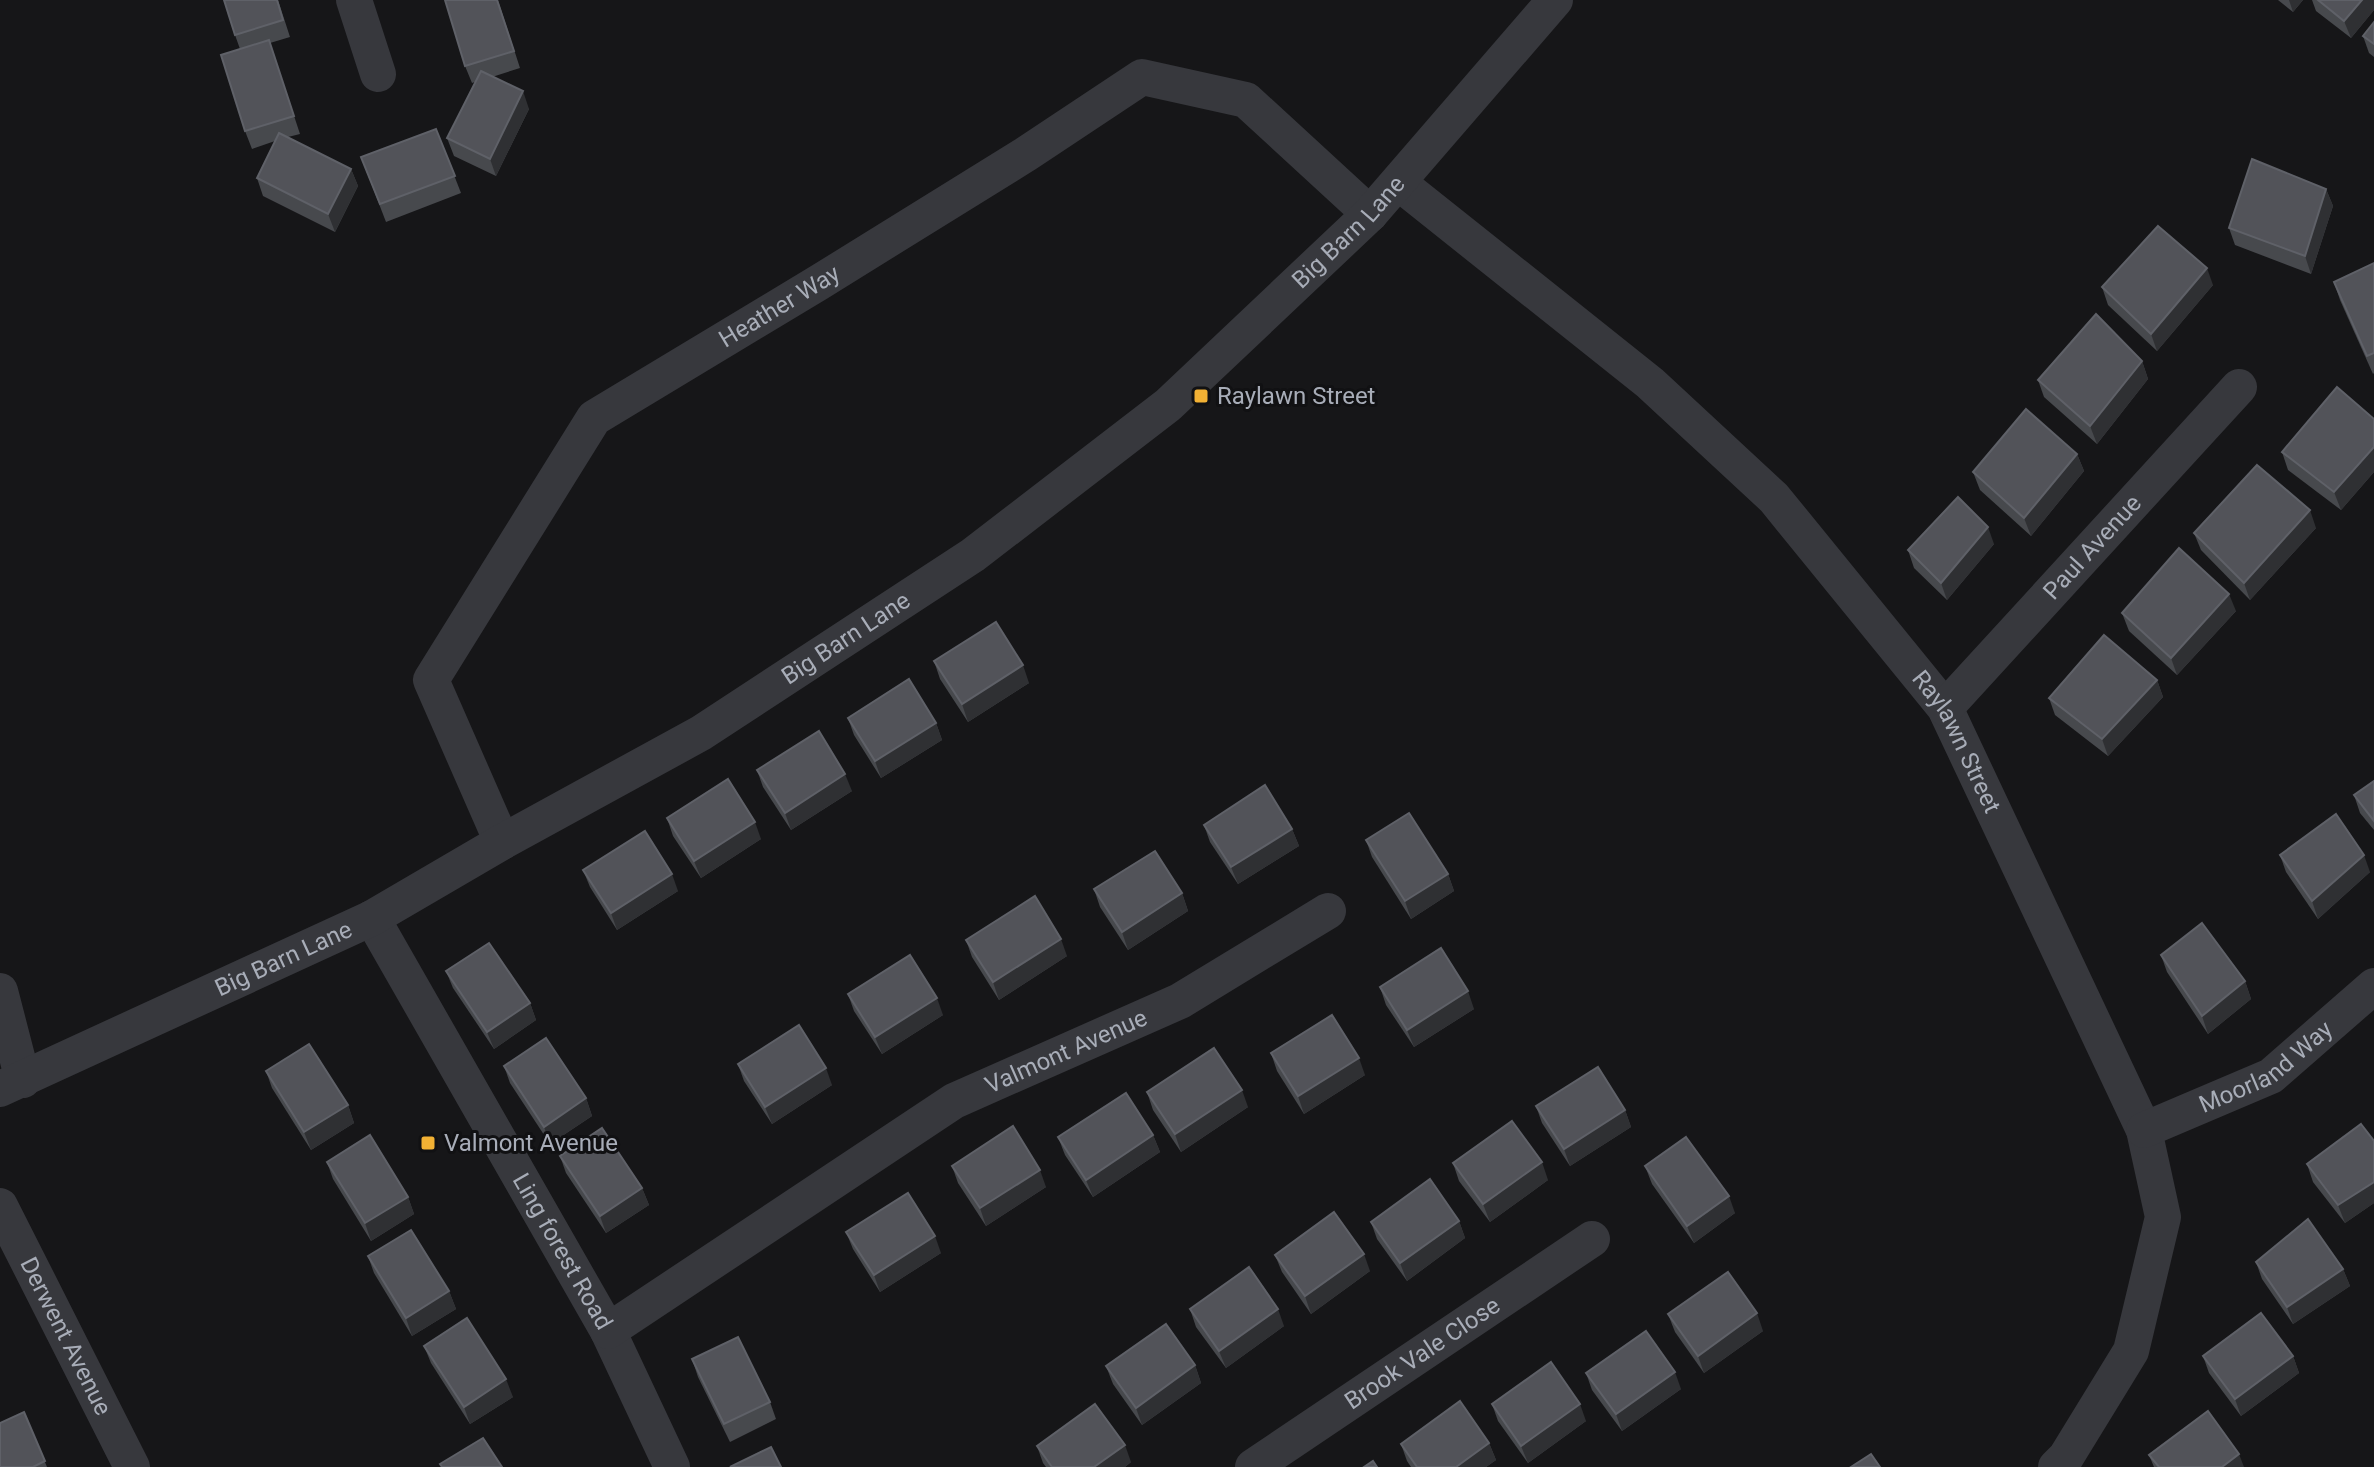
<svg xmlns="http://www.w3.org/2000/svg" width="2374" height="1467" font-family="Roboto,sans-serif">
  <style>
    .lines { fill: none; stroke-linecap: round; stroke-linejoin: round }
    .minor { stroke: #37383d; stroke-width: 36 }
    .wall { fill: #47494d }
    .shaded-wall { fill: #2f3033 }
    .building { fill: #525359; stroke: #5f6168; stroke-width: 2 }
    .poi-dot { fill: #f2b134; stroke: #111113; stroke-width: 3 }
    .labels { text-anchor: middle; stroke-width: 6; stroke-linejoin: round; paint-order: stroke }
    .street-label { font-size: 24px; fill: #a8adb8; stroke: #111113 }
    .poi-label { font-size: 24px; fill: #a8adb8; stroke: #111113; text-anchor: start }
  </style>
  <rect width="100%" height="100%" fill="#161618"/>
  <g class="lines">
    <g class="minor">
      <polyline points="354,0 378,74"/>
      <path id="s1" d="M1399,183L1650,383L1774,498L1945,708L2144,1130L2163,1217L2131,1351L2066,1457L2056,1467"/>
      <path id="s2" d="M1945,708L2239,387"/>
      <path id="s3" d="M502,842L431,680L594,418L818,283L1026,154L1142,77L1246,100L1370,214"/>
      <path id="s4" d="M372,918L608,1331L672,1467"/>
      <polyline points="0,991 23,1080"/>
      <path id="s5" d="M0,1089L372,918L502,842L701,733L973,555L1168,405L1370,214L1555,0"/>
      <path id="s6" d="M2144,1130L2271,1076L2374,986"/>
      <path id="s7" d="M0,1206L132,1467"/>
      <path id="s8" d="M608,1331L954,1101L1180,1001L1328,911"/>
      <path id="s9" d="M1253,1467L1592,1239"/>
    </g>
  </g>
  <g class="wall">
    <polygon points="278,0 290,37 270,43 300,134 288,137 351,169 358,186 335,232 263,196 257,178 275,141 252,149 245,131 240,49 235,35"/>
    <polygon points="498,0 520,68 492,77 529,109 496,176 454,156 447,138 475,82 472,83 465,66"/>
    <polygon points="2278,0 2303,0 2293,12"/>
    <polygon points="2312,0 2374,0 2374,10 2351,38 2316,11"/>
    <polygon points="2374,22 2374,57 2369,53 2363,36"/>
    <polygon points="436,129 461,193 386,222 361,157"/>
    <polygon points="2326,189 2333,206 2311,274 2235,245 2229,228"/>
    <polygon points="2374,263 2374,373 2373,374 2340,300 2334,282"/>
    <polygon points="2213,285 2157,351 2108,305 2102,287"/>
    <polygon points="2142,361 2148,379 2097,444 2044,397 2038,380"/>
    <polygon points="2374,419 2374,472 2341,510 2288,470 2282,452"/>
    <polygon points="2077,454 2084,471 2031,536 1980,490 1973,472"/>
    <polygon points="2316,528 2250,600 2201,550 2194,533"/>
    <polygon points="1994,544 1947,600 1914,568 1908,550"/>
    <polygon points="2236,611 2177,675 2129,631 2122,613"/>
    <polygon points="934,661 1029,683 968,722 940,679"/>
    <polygon points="2157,680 2163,697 2108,756 2055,715 2049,698"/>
    <polygon points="848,718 936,723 942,740 881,778 854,735"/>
    <polygon points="757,770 852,791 791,830 763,787"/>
    <polygon points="2374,781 2374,830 2360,813 2354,795"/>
    <polygon points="667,818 761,839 701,878 673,836"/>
    <polygon points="1204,825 1292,829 1299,846 1238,884 1210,842"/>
    <polygon points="1366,840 1448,874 1454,891 1411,919 1372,857"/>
    <polygon points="2280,855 2370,872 2318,919 2286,872"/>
    <polygon points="583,870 678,891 617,930 590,887"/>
    <polygon points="1094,889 1182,893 1188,911 1128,950 1100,907"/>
    <polygon points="966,940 1067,956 999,1000 972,957"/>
    <polygon points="2161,955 2245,981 2251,999 2208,1034 2167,972"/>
    <polygon points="446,971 530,1003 536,1020 494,1049 453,988"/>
    <polygon points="1380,987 1474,1009 1414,1047 1386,1005"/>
    <polygon points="848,994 943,1015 882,1054 854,1011"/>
    <polygon points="1271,1053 1365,1075 1304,1114 1277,1071"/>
    <polygon points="738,1064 832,1085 772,1124 744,1081"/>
    <polygon points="504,1066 586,1098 592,1116 550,1144 510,1083"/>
    <polygon points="266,1071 348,1105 354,1123 311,1150 272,1088"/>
    <polygon points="1147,1092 1248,1107 1181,1152 1153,1110"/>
    <polygon points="1536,1106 1625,1110 1631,1127 1570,1166 1542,1123"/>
    <polygon points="1153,1135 1160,1152 1093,1197 1065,1155 1058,1137"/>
    <polygon points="2374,1141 2374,1203 2345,1223 2313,1182 2307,1164"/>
    <polygon points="560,1156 642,1188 649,1205 606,1233 566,1173"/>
    <polygon points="327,1162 408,1197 414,1214 371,1241 333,1179"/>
    <polygon points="1453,1163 1548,1180 1490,1222 1459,1181"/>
    <polygon points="952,1166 1046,1187 986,1226 958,1183"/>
    <polygon points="1645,1166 1735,1213 1694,1243 1652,1184"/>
    <polygon points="1459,1221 1465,1238 1407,1281 1377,1239 1371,1222"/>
    <polygon points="846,1232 941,1253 880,1292 853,1249"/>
    <polygon points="1275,1255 1370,1271 1311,1314 1282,1272"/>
    <polygon points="368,1256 449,1291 456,1309 412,1336 374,1273"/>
    <polygon points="2256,1262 2343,1269 2350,1286 2293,1324 2262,1279"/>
    <polygon points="1190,1309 1284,1326 1226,1368 1196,1327"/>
    <polygon points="1668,1314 1763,1331 1704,1373 1675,1332"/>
    <polygon points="424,1346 513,1397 470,1424 431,1363"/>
    <polygon points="2203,1356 2293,1356 2299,1373 2241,1416 2209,1373"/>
    <polygon points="692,1359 770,1402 776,1419 730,1442 698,1377"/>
    <polygon points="1195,1365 1201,1383 1142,1425 1113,1384 1106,1366"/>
    <polygon points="1586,1373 1681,1389 1622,1431 1592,1390"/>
    <polygon points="1492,1404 1586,1421 1528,1463 1498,1421"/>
    <polygon points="24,1412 47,1467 0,1467"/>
    <polygon points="1489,1443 1496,1460 1486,1467 1411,1467 1407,1461 1401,1444"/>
    <polygon points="1037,1446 1131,1462 1125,1467 1046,1467 1043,1463"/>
    <polygon points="2149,1455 2244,1467 2154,1467"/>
  </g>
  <g class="shaded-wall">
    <polygon points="2289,0 2303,0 2293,12"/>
    <polygon points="2362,0 2374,0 2374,10 2351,38 2344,21"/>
    <polygon points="523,91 529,109 496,176 490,159"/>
    <polygon points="351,169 358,186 335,232 328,214"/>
    <polygon points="2326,189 2333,206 2311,274 2305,256"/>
    <polygon points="2207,268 2213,285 2157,351 2151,334"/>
    <polygon points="2142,361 2148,379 2097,444 2090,426"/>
    <polygon points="2374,447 2374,472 2341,510 2334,492"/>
    <polygon points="2077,454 2084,471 2031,536 2024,518"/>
    <polygon points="2310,510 2316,528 2250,600 2244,583"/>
    <polygon points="1988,527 1994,544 1947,600 1941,583"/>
    <polygon points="2229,594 2236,611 2177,675 2171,658"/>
    <polygon points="1023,665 1029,683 968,722 962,704"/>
    <polygon points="2157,680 2163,697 2108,756 2102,739"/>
    <polygon points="936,723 942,740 881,778 875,761"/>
    <polygon points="845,774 852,791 791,830 785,813"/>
    <polygon points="755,822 761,839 701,878 694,861"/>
    <polygon points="1292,829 1299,846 1238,884 1231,867"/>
    <polygon points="2364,855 2370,872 2318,919 2312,901"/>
    <polygon points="672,874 678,891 617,930 611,913"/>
    <polygon points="1448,874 1454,891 1411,919 1405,901"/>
    <polygon points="1182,893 1188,911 1128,950 1122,932"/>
    <polygon points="1061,939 1067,956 999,1000 993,982"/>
    <polygon points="2245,981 2251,999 2208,1034 2202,1016"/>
    <polygon points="1468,991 1474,1009 1414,1047 1407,1030"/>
    <polygon points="937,998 943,1015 882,1054 875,1037"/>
    <polygon points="530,1003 536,1020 494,1049 487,1032"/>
    <polygon points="1359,1058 1365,1075 1304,1114 1298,1096"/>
    <polygon points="826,1068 832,1085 772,1124 765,1107"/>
    <polygon points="1242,1090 1248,1107 1181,1152 1175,1134"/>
    <polygon points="586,1098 592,1116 550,1144 544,1127"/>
    <polygon points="348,1105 354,1123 311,1150 304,1132"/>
    <polygon points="1625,1110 1631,1127 1570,1166 1564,1149"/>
    <polygon points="1153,1135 1160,1152 1093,1197 1086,1180"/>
    <polygon points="1542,1162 1548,1180 1490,1222 1483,1204"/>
    <polygon points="1040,1170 1046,1187 986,1226 980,1208"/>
    <polygon points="2374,1182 2374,1203 2345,1223 2338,1205"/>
    <polygon points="642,1188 649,1205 606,1233 600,1216"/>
    <polygon points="1729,1196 1735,1213 1694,1243 1687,1226"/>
    <polygon points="408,1197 414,1214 371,1241 365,1223"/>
    <polygon points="1459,1221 1465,1238 1407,1281 1400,1263"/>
    <polygon points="935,1236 941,1253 880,1292 874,1275"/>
    <polygon points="1364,1254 1370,1271 1311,1314 1305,1296"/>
    <polygon points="2343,1269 2350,1286 2293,1324 2287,1307"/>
    <polygon points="449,1291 456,1309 412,1336 406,1318"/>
    <polygon points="1278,1309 1284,1326 1226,1368 1219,1351"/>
    <polygon points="1757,1313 1763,1331 1704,1373 1698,1356"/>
    <polygon points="2293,1356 2299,1373 2241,1416 2235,1399"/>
    <polygon points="1195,1365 1201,1383 1142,1425 1136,1408"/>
    <polygon points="1675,1372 1681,1389 1622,1431 1616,1414"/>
    <polygon points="506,1379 513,1397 470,1424 464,1407"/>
    <polygon points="1580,1404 1586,1421 1528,1463 1521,1446"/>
    <polygon points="1489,1443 1496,1460 1486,1467 1456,1467"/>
    <polygon points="1125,1445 1131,1462 1125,1467 1094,1467"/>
    <polygon points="2239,1454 2244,1467 2222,1467"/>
  </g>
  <g class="building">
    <polygon points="224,0 277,0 283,20 235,35"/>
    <polygon points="445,0 497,0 514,51 465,66"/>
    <polygon points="2318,0 2362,0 2344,21"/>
    <polygon points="2374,22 2374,44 2363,36"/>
    <polygon points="269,40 294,116 245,131 221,55"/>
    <polygon points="481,71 523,91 490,159 447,138"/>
    <polygon points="436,129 455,176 380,204 361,157"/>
    <polygon points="279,133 351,169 328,214 257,178"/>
    <polygon points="2252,159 2326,189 2305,256 2229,228"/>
    <polygon points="2158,226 2207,268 2151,334 2102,287"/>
    <polygon points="2374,263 2374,353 2367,356 2334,282"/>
    <polygon points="2096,314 2142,361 2090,426 2038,380"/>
    <polygon points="2337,387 2374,419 2374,447 2334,492 2282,452"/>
    <polygon points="2026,409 2077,454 2024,518 1973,472"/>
    <polygon points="2257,465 2310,510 2244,583 2194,533"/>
    <polygon points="1958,497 1988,527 1941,583 1908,550"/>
    <polygon points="2179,548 2229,594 2171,658 2122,613"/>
    <polygon points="996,622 1023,665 962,704 934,661"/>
    <polygon points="2104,635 2157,680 2102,739 2049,698"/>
    <polygon points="909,679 936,723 875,761 848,718"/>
    <polygon points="819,731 845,774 785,813 757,770"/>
    <polygon points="728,779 755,822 694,861 667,818"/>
    <polygon points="2374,781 2374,821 2354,795"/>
    <polygon points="1265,785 1292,829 1231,867 1204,825"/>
    <polygon points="1409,813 1448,874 1405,901 1366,840"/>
    <polygon points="2336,814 2364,855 2312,901 2280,855"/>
    <polygon points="645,831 672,874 611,913 583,870"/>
    <polygon points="1155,851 1182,893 1122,932 1094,889"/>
    <polygon points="1035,896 1061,939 993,982 966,940"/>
    <polygon points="2202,923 2245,981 2202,1016 2161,955"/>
    <polygon points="489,943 530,1003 487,1032 446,971"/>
    <polygon points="1441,948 1468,991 1407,1030 1380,987"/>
    <polygon points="910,955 937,998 875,1037 848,994"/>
    <polygon points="1332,1015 1359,1058 1298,1096 1271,1053"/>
    <polygon points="799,1025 826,1068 765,1107 738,1064"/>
    <polygon points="546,1038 586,1098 544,1127 504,1066"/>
    <polygon points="309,1044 348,1105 304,1132 266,1071"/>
    <polygon points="1214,1048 1242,1090 1175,1134 1147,1092"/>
    <polygon points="1598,1067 1625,1110 1564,1149 1536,1106"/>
    <polygon points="1126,1093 1153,1135 1086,1180 1058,1137"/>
    <polygon points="1512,1121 1542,1162 1483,1204 1453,1163"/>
    <polygon points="2361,1124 2374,1141 2374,1182 2338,1205 2307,1164"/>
    <polygon points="1013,1126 1040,1170 980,1208 952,1166"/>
    <polygon points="602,1128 642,1188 600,1216 560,1156"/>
    <polygon points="370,1135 408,1197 365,1223 327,1162"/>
    <polygon points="1686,1137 1729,1196 1687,1226 1645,1166"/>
    <polygon points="1430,1179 1459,1221 1400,1263 1371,1222"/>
    <polygon points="908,1193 935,1236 874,1275 846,1232"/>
    <polygon points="1334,1212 1364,1254 1305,1296 1275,1255"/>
    <polygon points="2308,1219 2343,1269 2287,1307 2256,1262"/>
    <polygon points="411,1230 449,1291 406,1318 368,1256"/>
    <polygon points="1249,1267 1278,1309 1219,1351 1190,1309"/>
    <polygon points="1728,1272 1757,1313 1698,1356 1668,1314"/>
    <polygon points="2261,1313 2293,1356 2235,1399 2203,1356"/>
    <polygon points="467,1318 506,1379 464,1407 424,1346"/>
    <polygon points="1166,1324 1195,1365 1136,1408 1106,1366"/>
    <polygon points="1646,1331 1675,1372 1616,1414 1586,1373"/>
    <polygon points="738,1337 770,1402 724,1424 692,1359"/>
    <polygon points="1551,1362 1580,1404 1521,1446 1492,1404"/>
    <polygon points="1460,1401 1489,1443 1456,1467 1417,1467 1401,1444"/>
    <polygon points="1095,1404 1125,1445 1094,1467 1052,1467 1037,1446"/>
    <polygon points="2208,1411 2239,1454 2222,1467 2159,1467 2149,1455"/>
    <polygon points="24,1412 45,1461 33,1467 0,1467 0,1423"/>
    <polygon points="483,1438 502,1467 442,1467 440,1464"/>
    <polygon points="771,1447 781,1467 730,1467"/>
    <polygon points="1871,1454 1880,1467 1851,1467"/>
    <polygon points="1373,1461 1377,1467 1364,1467"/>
  </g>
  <g class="poi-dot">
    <rect x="1193" y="388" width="16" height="16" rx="4"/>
    <rect x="420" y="1135" width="16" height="16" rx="4"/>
  </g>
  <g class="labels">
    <g class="street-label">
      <text dy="8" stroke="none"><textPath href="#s5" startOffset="1608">Big Barn Lane</textPath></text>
      <text dy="8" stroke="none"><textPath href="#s3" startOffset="702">Heather Way</textPath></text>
      <text dy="8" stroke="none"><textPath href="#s2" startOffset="218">Paul Avenue</textPath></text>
      <text dy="8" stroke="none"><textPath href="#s5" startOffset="960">Big Barn Lane</textPath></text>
      <text dy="8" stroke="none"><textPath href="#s1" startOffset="796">Raylawn Street</textPath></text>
      <text dy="8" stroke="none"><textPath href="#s5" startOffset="312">Big Barn Lane</textPath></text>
      <text dy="8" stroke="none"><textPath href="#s8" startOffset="538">Valmont Avenue</textPath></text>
      <text dy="8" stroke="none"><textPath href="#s6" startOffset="138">Moorland Way</textPath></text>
      <text dy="8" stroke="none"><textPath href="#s4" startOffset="384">Ling forest Road</textPath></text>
      <text dy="8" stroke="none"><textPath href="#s7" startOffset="146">Derwent Avenue</textPath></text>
      <text dy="8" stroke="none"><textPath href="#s9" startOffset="204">Brook Vale Close</textPath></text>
    </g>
    <g class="poi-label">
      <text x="1217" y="404">Raylawn Street</text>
      <text x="444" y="1151">Valmont Avenue</text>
    </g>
  </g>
</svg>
